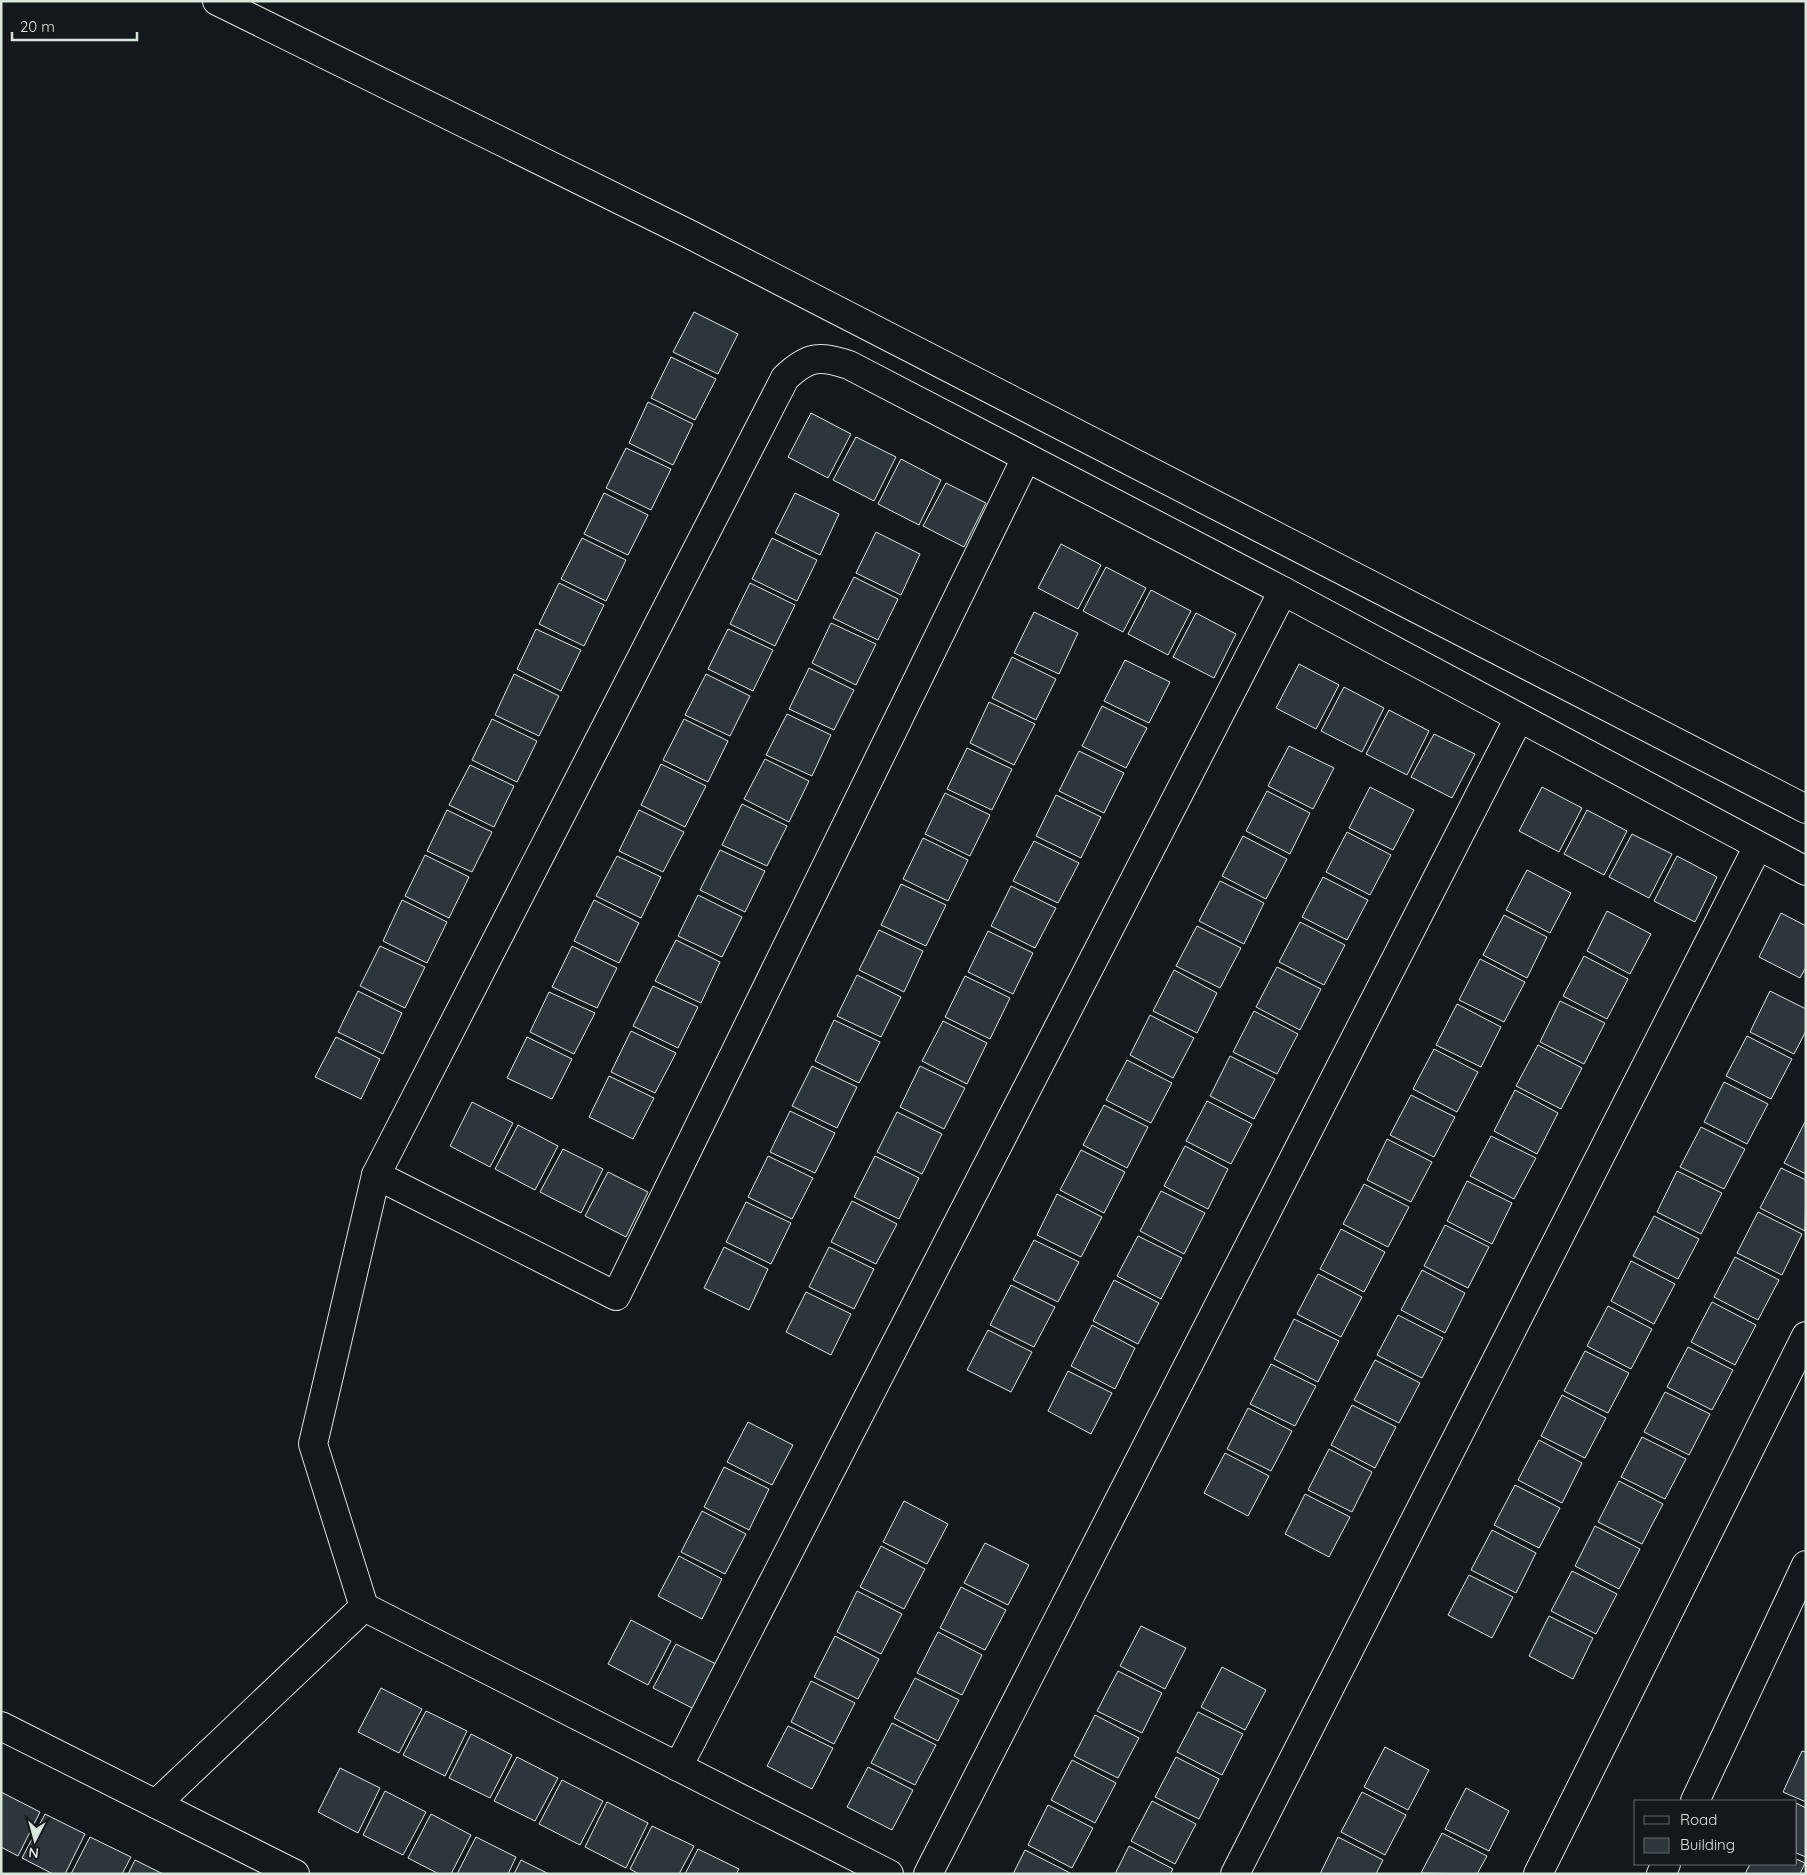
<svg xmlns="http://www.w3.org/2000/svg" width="1807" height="1875" font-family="Quicksand,sans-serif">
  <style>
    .building { fill: #2c363c; stroke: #d8e6dc }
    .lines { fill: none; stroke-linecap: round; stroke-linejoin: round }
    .minor-casing { stroke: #d8e6dc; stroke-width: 30 }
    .minor { stroke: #14181c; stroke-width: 28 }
  </style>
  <rect width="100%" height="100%" fill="#14181c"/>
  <g class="building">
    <polygon points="694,312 738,334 718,374 673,352"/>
    <polygon points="671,357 716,379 695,420 651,398"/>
    <polygon points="648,402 693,424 673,465 629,443"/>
    <polygon points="811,413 851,434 828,478 788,457"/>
    <polygon points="856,437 896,457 874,501 833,480"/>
    <polygon points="626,448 671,469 651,510 606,488"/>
    <polygon points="901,459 941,480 919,525 878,504"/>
    <polygon points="946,483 986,503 964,547 923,526"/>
    <polygon points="604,493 648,515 628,555 584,534"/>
    <polygon points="795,493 839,514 820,555 775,533"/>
    <polygon points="876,532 920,554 901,595 856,573"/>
    <polygon points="582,538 626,560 606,601 561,579"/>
    <polygon points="772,538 817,560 797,601 752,579"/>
    <polygon points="1061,544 1101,565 1078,609 1038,588"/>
    <polygon points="1106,567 1146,588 1123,632 1083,611"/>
    <polygon points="854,577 898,599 878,640 833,618"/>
    <polygon points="559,583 604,605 584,646 539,624"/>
    <polygon points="750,583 795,605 775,646 730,624"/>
    <polygon points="1151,590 1191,611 1168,655 1128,634"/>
    <polygon points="1034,612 1078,633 1059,674 1014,653"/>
    <polygon points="1196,613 1236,634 1214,678 1173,657"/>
    <polygon points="831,623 876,644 856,685 812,663"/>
    <polygon points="536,629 581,650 561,691 517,669"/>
    <polygon points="728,629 773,650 753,691 708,669"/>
    <polygon points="1012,657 1056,679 1036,720 992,698"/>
    <polygon points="1125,660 1170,682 1149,723 1104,701"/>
    <polygon points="1299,664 1339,685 1316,729 1276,708"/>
    <polygon points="809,668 854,690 834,730 789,709"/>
    <polygon points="514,674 559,696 539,736 495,715"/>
    <polygon points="706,674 750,696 730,736 685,715"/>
    <polygon points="1344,687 1384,708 1362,752 1321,731"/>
    <polygon points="989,702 1035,724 1014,765 970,743"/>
    <polygon points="1102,706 1147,728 1126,768 1082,746"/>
    <polygon points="1389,710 1429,731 1407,775 1366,754"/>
    <polygon points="787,714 831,735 812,776 766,755"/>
    <polygon points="492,719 537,741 517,782 472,760"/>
    <polygon points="684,719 728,741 708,782 663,760"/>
    <polygon points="1434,734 1475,754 1452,798 1411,777"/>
    <polygon points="1289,746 1334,768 1313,809 1268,786"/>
    <polygon points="967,748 1012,769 992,810 947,789"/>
    <polygon points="1079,751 1124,773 1104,813 1059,791"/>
    <polygon points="765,759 809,781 789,822 744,799"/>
    <polygon points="661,764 706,786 685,827 641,805"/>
    <polygon points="470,765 514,786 494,827 449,805"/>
    <polygon points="1370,787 1414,810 1393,850 1349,828"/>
    <polygon points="1542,787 1582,808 1559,852 1519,831"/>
    <polygon points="1267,791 1310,813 1290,854 1246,831"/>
    <polygon points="945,793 990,815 970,856 925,834"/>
    <polygon points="1056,795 1101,817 1081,858 1036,836"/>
    <polygon points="742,804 787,826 767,866 722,845"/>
    <polygon points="447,810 492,832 472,872 427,851"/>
    <polygon points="639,810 684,832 663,872 619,851"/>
    <polygon points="1587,810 1627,831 1604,875 1564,854"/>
    <polygon points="1347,832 1391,855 1370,895 1326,872"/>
    <polygon points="1632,834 1672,854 1649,898 1609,877"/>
    <polygon points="1243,836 1287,859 1266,899 1222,876"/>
    <polygon points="923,838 968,860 948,901 903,879"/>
    <polygon points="1034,841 1079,863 1058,903 1013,881"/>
    <polygon points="720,850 765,871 745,912 700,890"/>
    <polygon points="425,855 469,877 449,918 405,896"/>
    <polygon points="617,856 661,877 641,918 596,896"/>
    <polygon points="1677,856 1717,877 1695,922 1654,901"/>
    <polygon points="1527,870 1571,893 1550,933 1506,910"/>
    <polygon points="1323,877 1368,900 1347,940 1302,917"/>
    <polygon points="1220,881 1264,903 1244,944 1199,921"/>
    <polygon points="901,884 946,905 926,946 881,925"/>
    <polygon points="1011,886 1056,908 1035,948 991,926"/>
    <polygon points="698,895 742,917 722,957 678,936"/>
    <polygon points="402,900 447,922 427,963 383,941"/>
    <polygon points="594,900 639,923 619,963 574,941"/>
    <polygon points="1607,911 1651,934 1630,974 1587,951"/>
    <polygon points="1781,913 1806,926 1806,967 1800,978 1759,957"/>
    <polygon points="1504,915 1547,937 1527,978 1483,955"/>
    <polygon points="1300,922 1345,945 1324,985 1279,962"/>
    <polygon points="1197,926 1241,948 1220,988 1176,966"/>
    <polygon points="879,930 923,951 904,992 859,970"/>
    <polygon points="988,931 1033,953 1013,994 968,972"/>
    <polygon points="676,940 720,962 701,1003 655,981"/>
    <polygon points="380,946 425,967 405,1008 360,986"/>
    <polygon points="572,946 617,968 597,1008 552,987"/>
    <polygon points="1584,956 1628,979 1607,1019 1563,996"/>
    <polygon points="1480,959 1525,982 1504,1022 1459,1000"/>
    <polygon points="1277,967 1321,989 1300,1030 1256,1007"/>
    <polygon points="1174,970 1217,993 1197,1033 1153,1011"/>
    <polygon points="857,975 901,997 881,1037 837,1016"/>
    <polygon points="965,976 1010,998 990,1039 945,1017"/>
    <polygon points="653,986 698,1007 678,1048 633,1026"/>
    <polygon points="358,991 402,1013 383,1054 338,1032"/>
    <polygon points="1770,991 1806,1009 1806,1031 1794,1054 1750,1032"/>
    <polygon points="549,992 595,1013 574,1054 530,1032"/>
    <polygon points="1560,1001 1605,1023 1584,1064 1540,1042"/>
    <polygon points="1457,1004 1501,1027 1481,1067 1436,1045"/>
    <polygon points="1254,1011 1298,1034 1277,1074 1233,1052"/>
    <polygon points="1150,1015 1194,1038 1173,1078 1130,1055"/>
    <polygon points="834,1020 880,1042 859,1083 815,1061"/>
    <polygon points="943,1021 987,1043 967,1084 922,1061"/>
    <polygon points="631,1031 676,1053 655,1093 611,1072"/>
    <polygon points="1747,1036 1792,1059 1771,1099 1726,1076"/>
    <polygon points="336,1037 380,1059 361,1099 315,1077"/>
    <polygon points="527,1037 572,1059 552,1099 507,1078"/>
    <polygon points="1538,1045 1582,1068 1561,1109 1516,1086"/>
    <polygon points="1434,1049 1478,1072 1457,1112 1413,1089"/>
    <polygon points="1230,1056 1275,1079 1254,1119 1210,1096"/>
    <polygon points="1127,1060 1172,1083 1151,1123 1106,1100"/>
    <polygon points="812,1066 857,1087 837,1128 792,1106"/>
    <polygon points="920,1066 965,1088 944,1129 900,1107"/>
    <polygon points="609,1076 654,1098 633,1139 589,1117"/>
    <polygon points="1724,1082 1768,1104 1747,1144 1704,1122"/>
    <polygon points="1515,1090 1558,1113 1537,1154 1494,1131"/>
    <polygon points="1411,1095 1455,1117 1434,1157 1390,1135"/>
    <polygon points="1207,1101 1252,1124 1231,1164 1186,1141"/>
    <polygon points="472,1102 513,1123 490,1167 450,1146"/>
    <polygon points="1104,1105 1148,1127 1127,1168 1083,1145"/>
    <polygon points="790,1111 835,1133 815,1173 770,1152"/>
    <polygon points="897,1112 942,1134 922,1174 877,1152"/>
    <polygon points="1805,1122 1806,1123 1806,1174 1784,1163"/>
    <polygon points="518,1125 558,1146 535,1190 495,1169"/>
    <polygon points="1701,1127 1745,1149 1724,1189 1680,1167"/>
    <polygon points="1491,1136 1536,1158 1514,1199 1470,1176"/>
    <polygon points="1387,1139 1432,1162 1411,1202 1367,1180"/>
    <polygon points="1185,1146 1228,1169 1208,1209 1164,1186"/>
    <polygon points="563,1149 603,1169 581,1213 540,1192"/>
    <polygon points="1081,1150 1125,1172 1104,1213 1060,1190"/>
    <polygon points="768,1156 813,1178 792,1219 748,1197"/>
    <polygon points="875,1156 919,1178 899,1219 854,1197"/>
    <polygon points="1781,1168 1806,1180 1805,1231 1760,1208"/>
    <polygon points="1677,1171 1722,1193 1701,1234 1657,1212"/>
    <polygon points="608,1172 648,1192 626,1237 585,1216"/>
    <polygon points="1467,1181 1512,1203 1492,1244 1447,1221"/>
    <polygon points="1364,1184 1409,1207 1388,1247 1343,1224"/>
    <polygon points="1161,1191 1205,1213 1184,1254 1140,1231"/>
    <polygon points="1057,1194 1102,1217 1081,1257 1037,1235"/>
    <polygon points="852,1201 897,1224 876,1264 831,1242"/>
    <polygon points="746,1202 791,1223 771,1264 726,1242"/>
    <polygon points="1758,1212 1802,1234 1782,1275 1737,1253"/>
    <polygon points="1654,1216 1699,1239 1678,1279 1633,1256"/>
    <polygon points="1445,1225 1489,1247 1468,1288 1424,1266"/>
    <polygon points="1341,1229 1385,1252 1364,1292 1320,1269"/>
    <polygon points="1138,1236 1182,1258 1161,1299 1117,1276"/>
    <polygon points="1034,1240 1079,1262 1058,1302 1013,1280"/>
    <polygon points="724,1247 768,1269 749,1310 704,1288"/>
    <polygon points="829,1247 874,1269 854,1309 809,1287"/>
    <polygon points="1735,1257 1779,1280 1758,1320 1714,1297"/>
    <polygon points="1631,1261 1675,1284 1654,1324 1611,1301"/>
    <polygon points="1422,1270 1465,1293 1445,1333 1401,1310"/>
    <polygon points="1318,1274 1362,1297 1341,1337 1297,1314"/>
    <polygon points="1114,1280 1159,1303 1138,1344 1093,1321"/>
    <polygon points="1011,1285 1055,1307 1034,1347 990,1325"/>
    <polygon points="806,1292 851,1314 831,1355 786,1332"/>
    <polygon points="1712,1302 1756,1325 1735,1365 1691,1342"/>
    <polygon points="1608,1306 1652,1329 1631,1369 1587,1346"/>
    <polygon points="1398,1315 1443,1338 1422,1378 1377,1355"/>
    <polygon points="1294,1319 1339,1341 1318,1382 1274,1359"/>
    <polygon points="1092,1325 1135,1348 1115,1389 1071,1366"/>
    <polygon points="988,1330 1032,1352 1011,1392 967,1370"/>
    <polygon points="1688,1347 1733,1370 1712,1410 1667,1387"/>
    <polygon points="1585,1351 1629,1373 1608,1413 1564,1391"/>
    <polygon points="1375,1360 1420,1383 1399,1423 1354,1400"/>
    <polygon points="1271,1364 1316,1386 1295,1426 1250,1404"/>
    <polygon points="1068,1371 1112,1393 1091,1434 1048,1411"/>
    <polygon points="1665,1392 1710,1414 1689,1455 1644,1432"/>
    <polygon points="1562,1395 1606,1418 1585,1458 1541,1436"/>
    <polygon points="1352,1405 1396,1427 1375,1468 1331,1445"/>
    <polygon points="1248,1408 1292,1431 1271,1471 1227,1449"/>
    <polygon points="748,1422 793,1445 772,1485 727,1462"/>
    <polygon points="1642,1437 1686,1459 1665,1499 1621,1477"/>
    <polygon points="1539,1440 1582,1463 1562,1503 1518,1480"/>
    <polygon points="1329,1449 1372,1472 1352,1512 1308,1490"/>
    <polygon points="1225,1453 1269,1476 1248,1516 1204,1493"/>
    <polygon points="724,1467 769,1489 749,1530 704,1507"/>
    <polygon points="1619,1481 1663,1504 1642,1544 1598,1522"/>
    <polygon points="1515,1485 1560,1508 1539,1548 1494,1525"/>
    <polygon points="1305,1494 1350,1517 1329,1557 1285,1534"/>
    <polygon points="904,1501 948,1524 927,1564 883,1542"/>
    <polygon points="702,1511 746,1534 725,1574 681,1552"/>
    <polygon points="1595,1526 1640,1549 1619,1589 1575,1566"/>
    <polygon points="1492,1530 1536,1553 1516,1593 1471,1570"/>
    <polygon points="985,1543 1029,1565 1008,1605 964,1583"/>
    <polygon points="881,1546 925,1569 904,1609 860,1587"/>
    <polygon points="679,1556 722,1579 702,1619 658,1596"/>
    <polygon points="1572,1571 1617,1594 1596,1634 1551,1611"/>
    <polygon points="1469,1575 1513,1597 1492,1638 1448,1615"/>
    <polygon points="961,1587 1006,1610 985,1650 940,1628"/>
    <polygon points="857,1591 902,1614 881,1654 837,1632"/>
    <polygon points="1549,1616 1593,1638 1573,1679 1529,1656"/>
    <polygon points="631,1620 671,1641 648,1685 608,1664"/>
    <polygon points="1141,1626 1186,1648 1165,1689 1120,1666"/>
    <polygon points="938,1632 982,1655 962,1695 917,1673"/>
    <polygon points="835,1636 879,1659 858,1699 814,1677"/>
    <polygon points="676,1644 716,1664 694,1709 653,1688"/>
    <polygon points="1222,1667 1266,1690 1245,1730 1201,1707"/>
    <polygon points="1118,1671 1162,1693 1142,1733 1097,1711"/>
    <polygon points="915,1678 959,1700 938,1741 894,1718"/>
    <polygon points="811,1681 855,1703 834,1744 791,1722"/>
    <polygon points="381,1688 422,1709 399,1753 358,1732"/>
    <polygon points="426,1711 467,1731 445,1776 403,1755"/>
    <polygon points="1198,1712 1243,1734 1222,1775 1177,1752"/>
    <polygon points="1095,1715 1139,1738 1118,1778 1074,1756"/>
    <polygon points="892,1723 936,1745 915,1785 871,1763"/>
    <polygon points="788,1726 833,1748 812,1789 767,1766"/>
    <polygon points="471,1734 512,1755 490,1798 449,1778"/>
    <polygon points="1385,1747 1429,1770 1408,1810 1364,1787"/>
    <polygon points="1802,1751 1806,1752 1806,1802 1783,1792"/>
    <polygon points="517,1757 558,1778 535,1821 494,1801"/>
    <polygon points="1176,1757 1219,1779 1199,1819 1155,1797"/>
    <polygon points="1072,1760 1116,1783 1095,1823 1051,1800"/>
    <polygon points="868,1767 913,1790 892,1830 847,1807"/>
    <polygon points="340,1768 380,1788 358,1833 318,1812"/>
    <polygon points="562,1780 603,1801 580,1845 539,1824"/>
    <polygon points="1466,1788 1509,1811 1489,1851 1445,1829"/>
    <polygon points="385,1791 426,1812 403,1855 363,1835"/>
    <polygon points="1,1792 40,1812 18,1856 1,1847"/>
    <polygon points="1362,1792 1406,1815 1385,1855 1341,1832"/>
    <polygon points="1152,1801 1196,1824 1175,1864 1131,1841"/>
    <polygon points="607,1802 648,1823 626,1868 585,1847"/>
    <polygon points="1796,1803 1806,1808 1806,1857 1796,1853"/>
    <polygon points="1048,1805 1093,1828 1072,1868 1028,1845"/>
    <polygon points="45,1814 85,1834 65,1874 53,1874 22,1858"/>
    <polygon points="431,1814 471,1835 451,1874 439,1874 408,1858"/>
    <polygon points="652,1826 694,1846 679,1874 639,1874 630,1869"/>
    <polygon points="1442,1833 1487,1856 1477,1874 1421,1873"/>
    <polygon points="90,1837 131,1857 122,1874 71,1874"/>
    <polygon points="476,1837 516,1857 508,1874 457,1874"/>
    <polygon points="1338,1837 1383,1860 1376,1874 1320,1874"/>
    <polygon points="1129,1846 1173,1869 1170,1874 1115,1874"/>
    <polygon points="698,1849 739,1869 736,1874 685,1874"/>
    <polygon points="1025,1850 1070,1873 1069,1874 1013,1874"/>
    <polygon points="1796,1859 1805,1863 1800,1874 1745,1874 1750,1864 1796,1864"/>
    <polygon points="135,1860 163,1874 128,1874"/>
    <polygon points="521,1860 549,1874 514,1874"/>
  </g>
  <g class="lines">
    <g class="minor-casing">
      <g id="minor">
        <polyline points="217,1 689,234 1806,809"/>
        <path d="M1026,458L616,1296L376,1175L785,378C808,356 819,355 849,365L1283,591L1806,871"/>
        <polyline points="364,1607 889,1874"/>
        <polyline points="1,1726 295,1874"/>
        <polyline points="678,1767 1283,591"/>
        <polyline points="1695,1801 1806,1565"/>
        <polyline points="156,1804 364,1607 313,1444 376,1175"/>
        <polyline points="928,1874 1519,718"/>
        <polyline points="1235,1874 1758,846"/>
        <polyline points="1538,1874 1806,1336"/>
        <polyline points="1661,1874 1666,1864"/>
      </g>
    </g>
    <use href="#minor" class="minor"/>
  </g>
  <rect width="1807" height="1875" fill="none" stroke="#d8e6dc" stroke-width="5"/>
  <rect x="1634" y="1800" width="162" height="65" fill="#14181c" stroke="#626a69"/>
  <rect x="1644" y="1816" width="25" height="8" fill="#14181c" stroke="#626a69"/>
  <text x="1680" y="1825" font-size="15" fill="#d8e6dc">Road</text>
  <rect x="1644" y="1838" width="25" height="15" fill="#2c363c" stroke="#626a69"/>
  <text x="1680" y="1850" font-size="15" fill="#d8e6dc">Building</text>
  <g transform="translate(35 1840) rotate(186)" stroke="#14181c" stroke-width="4" paint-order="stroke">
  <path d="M0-4L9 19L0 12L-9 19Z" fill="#d8e6dc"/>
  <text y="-8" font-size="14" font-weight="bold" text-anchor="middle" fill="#d8e6dc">N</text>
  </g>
  <path d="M12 32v8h125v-8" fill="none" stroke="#d8e6dc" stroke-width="2.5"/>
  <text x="20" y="32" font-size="15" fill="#d8e6dc" stroke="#14181c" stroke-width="4" paint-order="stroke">20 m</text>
</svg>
